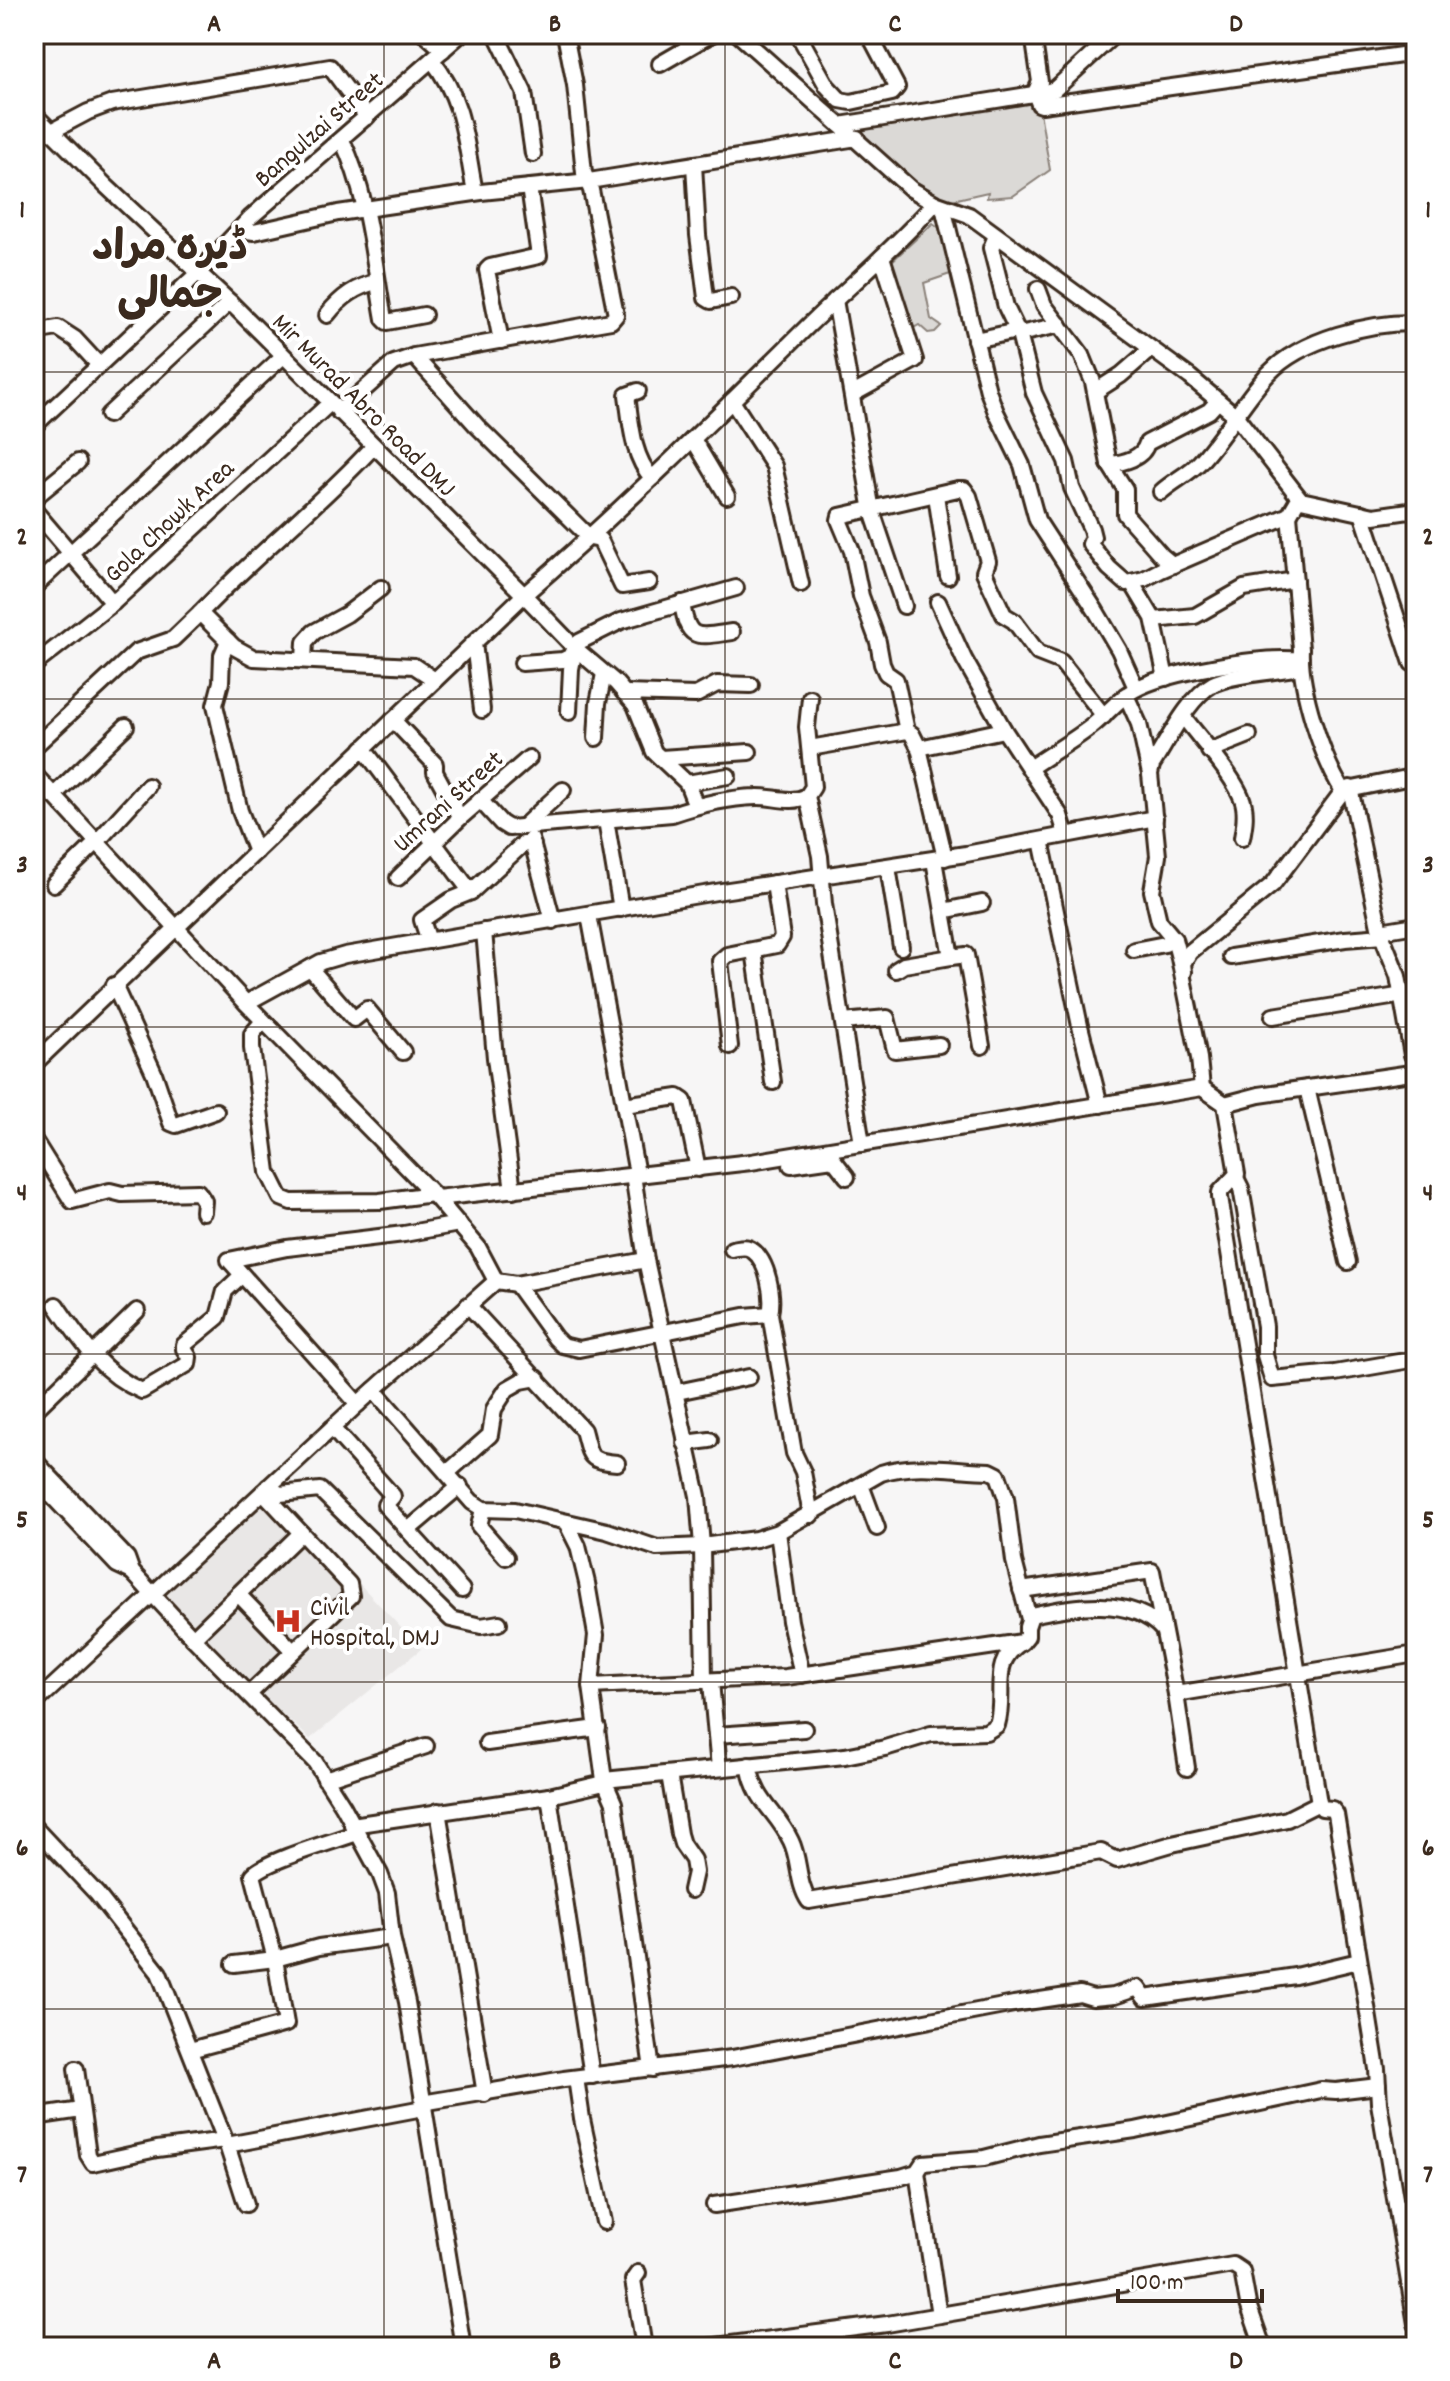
<svg xmlns="http://www.w3.org/2000/svg" width="1450" height="2381" font-family="Dekko,'Playpen Sans Arabic',sans-serif">
  <style>
    .built { fill: #e9e7e6 }
    .green { fill: #dbd9d6; stroke: #8b827a; stroke-width: 2 }
    .lines { fill: none; stroke-linecap: round; stroke-linejoin: round }
    .minor-casing { stroke: #3b2a1e; stroke-width: 20 }
    .minor { stroke: #fff; stroke-width: 14 }
    .grid { fill: none; stroke: #3b2a1e; stroke-width: 2; stroke-opacity: 0.55 }
    .labels { text-anchor: middle; stroke-width: 8; stroke-linejoin: round; paint-order: stroke }
    .street-label { font-size: 26px; fill: #3b2a1e; stroke: #fff }
    .poi-label { font-size: 26px; fill: #3b2a1e; stroke: #fff; text-anchor: start }
    .town-label { font-size: 42px; font-weight: bold; fill: #3b2a1e; stroke: #fff }
    .neatline { fill: none; stroke: #3b2a1e; stroke-width: 3 }
    .grid-label { font-size: 26px; text-anchor: middle; font-weight: bold; fill: #3b2a1e }
  </style>
  <rect width="100%" height="100%" fill="#f7f6f6"/>
  <filter id="ink" filterUnits="userSpaceOnUse"><feTurbulence type="fractalNoise" baseFrequency=".0125" numOctaves="2"/><feDisplacementMap in="SourceGraphic" scale="16" xChannelSelector="R" yChannelSelector="G"/><feConvolveMatrix kernelMatrix="1 2 1 2 8 2 1 2 1" color-interpolation-filters="sRGB"/></filter>
  <g filter="url(#ink)">
    <polygon class="built" points="268,1487 421,1649 310,1739 152,1593"/>
    <g class="green">
      <path d="M1029,98L1039,106L1050,170L1013,196L987,198L988,192C952,199 946,208 916,183L910,185L851,129Z"/>
      <polygon points="933,223 945,232 956,272 924,283 931,319 941,326 935,332 928,333 919,325 910,330 890,263"/>
    </g>
    <g class="lines">
      <g class="minor-casing">
        <g id="minor">
          <polyline points="425,34 443,50"/>
          <polyline points="496,34 524,92 533,154"/>
          <polyline points="738,34 911,189 935,203 969,215 1190,377 1235,415 1301,500 1374,516 1416,510"/>
          <polyline points="798,34 827,86 840,100 851,102 892,93 897,87 869,34"/>
          <polyline points="1033,34 1040,82 1035,93 1039,104 1042,105 1416,53"/>
          <path d="M432,60C465,102 465,142 475,192"/>
          <polyline points="660,64 712,34"/>
          <polyline points="34,114 106,186 230,302 524,595 576,649 616,683 635,705 654,752 687,783 696,806"/>
          <polyline points="840,125 1046,92 1055,89 1115,34"/>
          <polyline points="52,131 88,112 112,103 330,67 367,117"/>
          <path d="M342,140C369,197 373,258 384,319L387,322L424,315"/>
          <polyline points="694,164 698,235 706,298 711,301 731,297"/>
          <polyline points="943,207 988,391 996,412 1022,465 1037,520 1096,611 1119,650 1136,688"/>
          <polyline points="240,230 254,232 338,213 481,192 589,181 857,138"/>
          <polyline points="996,236 991,248 1006,307 1019,334 1034,393 1066,461 1072,488 1091,529 1093,537 1090,544 1109,568 1126,583 1144,579 1161,570 1289,515 1299,498"/>
          <polyline points="1038,289 1044,305 1082,355 1093,382 1109,464 1125,489 1125,514 1162,556 1173,565"/>
          <polyline points="835,300 872,511 904,606"/>
          <path d="M327,315C340,298 356,286 377,282"/>
          <polyline points="34,332 58,328 75,339 99,365"/>
          <polyline points="1019,334 1060,325"/>
          <polyline points="975,340 1017,331"/>
          <polyline points="501,341 487,270 490,267 539,256 529,187"/>
          <polyline points="414,356 477,426 590,538 600,540 622,586 649,582"/>
          <path d="M638,391L627,395C631,423 632,456 652,478"/>
          <polyline points="1096,391 1121,375 1151,349"/>
          <polyline points="853,394 915,360 882,257"/>
          <polyline points="732,401 774,466 801,584"/>
          <polyline points="339,412 394,363 414,356 611,321 616,315 591,190 584,173 575,85 565,34"/>
          <polyline points="108,415 230,302"/>
          <polyline points="34,426 198,273 250,218 461,34"/>
          <polyline points="693,439 727,496"/>
          <path d="M373,447C319,506 255,555 200,613L234,647L254,658L414,666L435,680"/>
          <path d="M1109,464C1124,463 1143,458 1147,443L1209,411L1218,401"/>
          <path d="M1161,492C1173,481 1189,474 1200,462C1225,435 1243,401 1268,374C1301,339 1370,322 1416,323"/>
          <polyline points="936,495 948,576"/>
          <polyline points="34,498 78,462"/>
          <polyline points="34,510 113,603"/>
          <polyline points="1362,513 1412,663 1416,664"/>
          <path d="M1289,515L1301,649C1299,687 1322,758 1343,791"/>
          <polyline points="1132,583 1153,618 1166,678"/>
          <polyline points="34,587 282,357"/>
          <polyline points="938,602 964,659 1004,730 1060,815 1066,834"/>
          <path d="M682,603C688,642 697,637 732,632"/>
          <polyline points="1154,620 1195,616 1244,588 1295,580"/>
          <polyline points="228,641 222,655 221,682 215,705 240,811 256,852"/>
          <polyline points="474,643 482,710"/>
          <polyline points="304,659 305,642 314,632 347,614 381,588"/>
          <polyline points="522,663 563,660 571,656 579,642 621,621 736,588"/>
          <polyline points="34,665 113,603 329,404"/>
          <polyline points="624,693 696,695 717,684 751,685"/>
          <polyline points="1126,695 1139,724 1150,774"/>
          <polyline points="810,698 807,727 813,787 807,796 820,856 824,904 862,1144"/>
          <polyline points="569,712 571,669 575,649"/>
          <path d="M1183,716C1198,737 1241,783 1244,806C1246,817 1244,827 1242,838"/>
          <polyline points="393,720 435,764 435,772 460,818"/>
          <polyline points="907,731 896,680 886,673 882,664 878,642 861,596 852,551 839,520 840,516 958,489 964,489 969,496 988,561 984,572 1004,615 1014,621 1038,653 1061,662 1104,716"/>
          <polyline points="596,738 598,703 604,674"/>
          <polyline points="34,747 136,652 173,639 200,613"/>
          <polyline points="363,748 471,892"/>
          <polyline points="810,748 907,731 912,734 919,748 945,858"/>
          <polyline points="919,748 1004,730"/>
          <polyline points="1209,751 1249,735"/>
          <polyline points="661,758 749,752"/>
          <path d="M1031,767C1051,753 1073,741 1092,726C1106,715 1118,699 1134,690C1165,672 1265,655 1301,660"/>
          <polyline points="34,774 246,1003 433,1194 478,1247 496,1281 516,1284 646,1260"/>
          <polyline points="687,783 728,776"/>
          <polyline points="1350,788 1380,931 1398,976 1412,1055 1416,1058"/>
          <polyline points="53,796 126,726"/>
          <path d="M480,800L501,823L509,828L672,814C698,805 728,798 756,797C773,796 791,805 807,796"/>
          <polyline points="606,820 621,909"/>
          <polyline points="523,827 563,790"/>
          <polyline points="531,839 553,921"/>
          <polyline points="1041,840 1080,1026 1100,1105"/>
          <polyline points="934,860 951,957 966,955 982,1046"/>
          <polyline points="888,867 901,947"/>
          <polyline points="398,878 460,818 529,758"/>
          <polyline points="54,884 96,843 148,786"/>
          <polyline points="943,911 982,903"/>
          <polyline points="589,915 637,1174"/>
          <polyline points="484,931 495,1058 513,1190"/>
          <polyline points="1380,931 1416,925"/>
          <polyline points="429,941 422,920 451,900 471,892 523,844 533,845"/>
          <polyline points="754,950 773,1082"/>
          <polyline points="1134,950 1165,944 1174,939"/>
          <polyline points="1231,957 1345,939 1383,936"/>
          <polyline points="310,968 354,1019 367,1009 403,1052"/>
          <polyline points="896,970 904,965 951,957"/>
          <polyline points="1184,972 1183,963 1190,952 1273,884 1343,791 1416,776"/>
          <polyline points="114,985 154,1073 171,1123 176,1125 216,1111"/>
          <polyline points="246,1003 321,962 345,955 722,891 966,854 1155,818"/>
          <polyline points="1273,1016 1416,993"/>
          <polyline points="263,1021 252,1034 252,1048 268,1172 281,1198 291,1202 380,1201 433,1194"/>
          <polyline points="843,1022 887,1018 895,1050 939,1045"/>
          <polyline points="730,1046 720,961 727,955 777,945 782,937 774,883"/>
          <path d="M34,1064L524,595C623,509 715,418 808,326C850,285 896,247 935,203"/>
          <path d="M1202,1088L1199,1058L1179,958L1174,939L1159,921L1152,891L1158,856L1150,774L1152,765C1167,742 1189,697 1213,684C1232,674 1277,672 1300,667"/>
          <polyline points="1307,1088 1348,1262"/>
          <polyline points="1225,1104 1259,1095 1411,1073 1416,1070"/>
          <polyline points="624,1105 678,1097 684,1101 698,1169"/>
          <polyline points="34,1140 72,1201 110,1191 122,1194 198,1192 204,1201 203,1212"/>
          <polyline points="791,1165 833,1159 847,1177"/>
          <polyline points="633,1175 646,1260 698,1496 702,1546 704,1681"/>
          <polyline points="1236,1178 1241,1188 1265,1326 1265,1355 1272,1379 1335,1373 1416,1359"/>
          <polyline points="437,1198 751,1162 1202,1088 1225,1104 1237,1174 1220,1192 1220,1197 1319,1803 1322,1808 1332,1809 1336,1814 1377,2069 1379,2103 1416,2324"/>
          <path d="M732,1249C739,1248 746,1245 752,1250C768,1261 774,1297 770,1314"/>
          <polyline points="516,1284 555,1338 562,1345 579,1349 744,1316 770,1314 794,1453 803,1472 811,1515"/>
          <path d="M56,1305C80,1340 102,1374 142,1391L188,1364L189,1357L184,1349V1345L218,1317L225,1291L242,1275"/>
          <path d="M468,1305L583,1430C591,1458 587,1460 617,1463"/>
          <path d="M374,1390L472,1502L483,1509L515,1510L607,1531L657,1548L702,1546L756,1539L778,1532L881,1473C916,1462 954,1470 990,1471L998,1475L1006,1498L1014,1561L1029,1619"/>
          <polyline points="677,1392 749,1377"/>
          <polyline points="358,1404 229,1260 287,1248 404,1234 459,1224"/>
          <polyline points="34,1411 137,1311"/>
          <polyline points="332,1428 393,1496 385,1505 462,1590"/>
          <polyline points="685,1443 710,1440"/>
          <polyline points="34,1460 127,1558 132,1572 193,1638 315,1762 343,1806 380,1874 387,1893 392,1937 407,2002 463,2347"/>
          <polyline points="447,1473 490,1435 494,1409 507,1389 521,1381 537,1378"/>
          <polyline points="34,1477 117,1565 132,1572"/>
          <polyline points="861,1485 877,1528"/>
          <polyline points="268,1487 280,1494 320,1490 451,1619 481,1626 499,1623"/>
          <polyline points="483,1509 479,1526 506,1557"/>
          <polyline points="408,1530 460,1486"/>
          <polyline points="778,1532 790,1621 802,1675"/>
          <polyline points="1021,1590 1152,1571 1176,1694 1187,1768"/>
          <polyline points="238,1594 293,1651"/>
          <polyline points="193,1638 301,1533"/>
          <polyline points="711,1682 719,1768"/>
          <path d="M591,1686L786,1677L1022,1642L1027,1636V1627L1031,1615C1072,1606 1132,1595 1163,1630"/>
          <polyline points="249,1694 351,1596 349,1584 263,1492"/>
          <polyline points="1176,1694 1416,1654"/>
          <polyline points="34,1704 358,1404 496,1281"/>
          <polyline points="716,1735 804,1729"/>
          <polyline points="487,1743 598,1728"/>
          <path d="M749,1765C755,1802 776,1810 791,1841C800,1859 797,1884 809,1901L1101,1852L1117,1860L1172,1844L1287,1819L1319,1803"/>
          <polyline points="669,1774 679,1834 682,1844 693,1860 695,1872 691,1890"/>
          <polyline points="325,1779 426,1746"/>
          <polyline points="549,1796 592,2076"/>
          <polyline points="438,1811 485,2094"/>
          <polyline points="352,1825 549,1796 600,1784 604,1780 591,1686 596,1635 587,1583 578,1546 566,1522"/>
          <polyline points="34,1827 97,1894 159,1973 227,2145 246,2204"/>
          <polyline points="234,1964 275,1959 319,1947 392,1937"/>
          <path d="M190,2050L286,2024L275,1959L253,1875C266,1860 335,1841 357,1833"/>
          <polyline points="76,2069 88,2155 93,2163 157,2149 225,2140"/>
          <path d="M652,2069L614,1803L604,1780L845,1756L885,1748L931,1734L986,1732L997,1725C1007,1692 988,1663 1022,1642"/>
          <polyline points="576,2078 582,2119 604,2222"/>
          <polyline points="422,2103 564,2079 732,2058 1014,2004 1080,1994 1093,1998 1114,1996 1138,1988 1145,1998 1295,1976 1359,1961"/>
          <polyline points="34,2117 81,2110"/>
          <polyline points="227,2145 423,2108"/>
          <polyline points="917,2172 939,2315"/>
          <polyline points="714,2205 901,2177 917,2172 923,2163 984,2158 1039,2144 1135,2130 1321,2090 1336,2091 1378,2086"/>
          <polyline points="638,2273 633,2280 644,2347"/>
          <polyline points="708,2347 887,2324 1233,2265 1242,2271 1248,2304 1263,2347"/>
        </g>
      </g>
      <use href="#minor" class="minor"/>
    </g>
  </g>
  <path class="grid" d="M384,34V2347M725,34V2347M1066,34V2347M34,372H1416M34,699H1416M34,1027H1416M34,1354H1416M34,1682H1416M34,2009H1416"/>
  <defs>
    <g id="hospital-bare" transform="scale(2.16)"><path d="M-5-5h3v3.5h4V-5h3V5h-3V1.5h-4V5h-3Z" fill="#c8321e" stroke="#fff" stroke-width="2.5" paint-order="stroke"/></g>
  </defs>
  <g fill-rule="evenodd">
    <use href="#hospital-bare" x="288" y="1621"/>
  </g>
  <g class="labels">
    <g class="street-label">
      <text transform="translate(318 128) rotate(-41)" y="9">Bangulzai Street</text>
      <text transform="translate(365 404) rotate(45)" y="9">Mir Murad Abro Road DMJ</text>
      <text transform="translate(168 520) rotate(-43)" y="9">Gola Chowk Area</text>
      <text transform="translate(447 800) rotate(-42)" y="9">Umrani Street</text>
    </g>
    <g class="poi-label">
      <text x="310" y="1615">Civil<tspan x="310" dy="30">Hospital, DMJ</tspan></text>
    </g>
    <g class="town-label">
      <text x="170" y="259">ڈیرہ مراد<tspan x="170" dy="48">جمالی</tspan></text>
    </g>
  </g>
  <rect width="1450" height="2381" fill="none" stroke="#fff" stroke-width="88"/>
  <path d="M1118 2289v12h144v-12" fill="none" stroke="#3b2a1e" stroke-width="4"/>
  <text x="1130" y="2289" font-size="24" fill="#3b2a1e" stroke="#ffffff" stroke-width="6" paint-order="stroke">100 m</text>
  <rect x="44" y="44" width="1362" height="2293" class="neatline"/>
  <g class="grid-label">
    <text x="214" y="31">A</text>
    <text x="555" y="31">B</text>
    <text x="895" y="31">C</text>
    <text x="1236" y="31">D</text>
    <text x="22" y="217">1</text>
    <text x="1428" y="217">1</text>
    <text x="22" y="544">2</text>
    <text x="1428" y="544">2</text>
    <text x="22" y="872">3</text>
    <text x="1428" y="872">3</text>
    <text x="22" y="1200">4</text>
    <text x="1428" y="1200">4</text>
    <text x="22" y="1527">5</text>
    <text x="1428" y="1527">5</text>
    <text x="22" y="1855">6</text>
    <text x="1428" y="1855">6</text>
    <text x="22" y="2182">7</text>
    <text x="1428" y="2182">7</text>
    <text x="214" y="2368">A</text>
    <text x="555" y="2368">B</text>
    <text x="895" y="2368">C</text>
    <text x="1236" y="2368">D</text>
  </g>
</svg>
